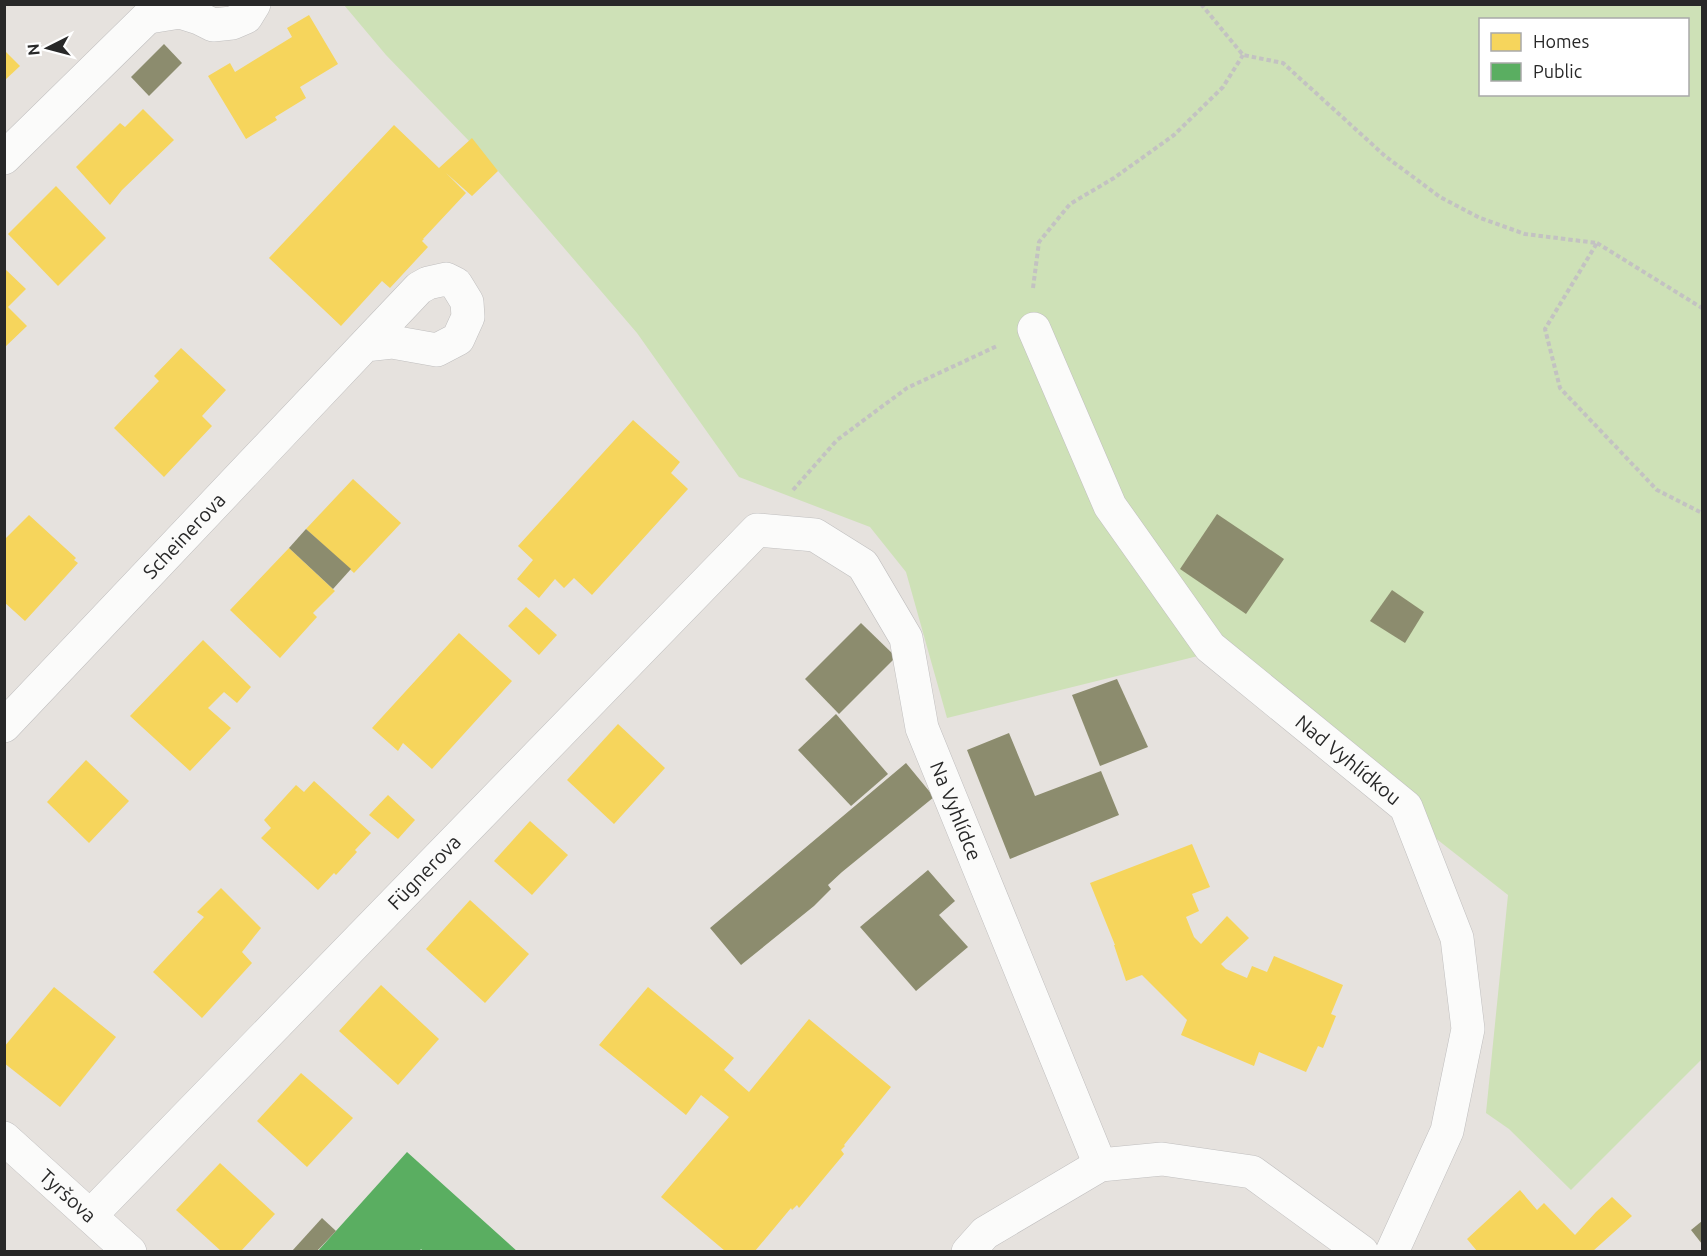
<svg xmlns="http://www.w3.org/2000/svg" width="1707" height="1256" font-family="Ubuntu,sans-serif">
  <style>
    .green { fill: #cee1b7; fill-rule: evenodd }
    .homes { fill: #f6d55c }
    .public { fill: #5aae61 }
    .industry { fill: #8c8c6e }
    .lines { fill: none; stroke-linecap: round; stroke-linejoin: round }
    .minor-casing { stroke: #c0bfbf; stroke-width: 34 }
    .tertiary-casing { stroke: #c0bfbf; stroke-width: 34 }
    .path { stroke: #c3c2c2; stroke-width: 4; stroke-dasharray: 4.5 3; stroke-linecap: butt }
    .minor { stroke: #fbfbfa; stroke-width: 33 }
    .tertiary { stroke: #fbfbfa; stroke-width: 33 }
    .labels { text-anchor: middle; stroke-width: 6; stroke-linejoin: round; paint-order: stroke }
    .street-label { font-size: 20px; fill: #282828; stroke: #fff }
  </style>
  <rect width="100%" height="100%" fill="#e6e2de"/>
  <path class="green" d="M344,5H1702V1059L1571,1190L1509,1129L1486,1113L1508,895L1202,655L947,718L906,572L870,527L739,477L637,333L498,171L386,55ZM1480,20H1688V94H1480Z"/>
  <g class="homes">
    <polygon points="309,15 338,64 300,87 306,98 275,117 277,120 246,139 208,76 230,63 235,72 292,37 287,28"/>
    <polygon points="4,50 20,66 4,81"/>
    <polygon points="143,109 174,140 122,190 110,205 76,167 120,123 125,127"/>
    <polygon points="394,125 439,168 472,138 498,171 472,196 446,173 466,193 423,239 424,239 422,241 428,247 390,288 382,281 341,326 269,258"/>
    <polygon points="56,186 106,238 58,286 8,234"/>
    <polygon points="4,268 26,289 8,307 27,326 4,348"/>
    <polygon points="181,348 226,390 202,416 212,426 164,477 114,428 159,381 154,376"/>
    <polygon points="633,420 680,462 671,473 688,489 592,595 574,578 564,588 555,579 539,598 517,579 533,560 518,546"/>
    <polygon points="353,479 401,523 354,573 306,529"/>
    <polygon points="29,515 76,558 74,560 78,563 25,621 4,602 4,540"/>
    <polygon points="289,548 335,591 313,613 317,617 280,658 230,610"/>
    <polygon points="526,607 557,635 539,655 508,626"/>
    <polygon points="459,633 512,681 432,769 403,743 398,751 372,728"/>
    <polygon points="203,640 251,687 237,703 224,692 208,708 231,728 190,771 130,716"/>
    <polygon points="618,724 665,768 614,824 567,780"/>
    <polygon points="86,760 129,801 89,843 47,802"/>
    <polygon points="314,781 371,833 355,850 357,852 336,875 334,873 318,890 261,838 271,828 264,820 296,785 304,792"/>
    <polygon points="388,795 415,820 398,839 369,815"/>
    <polygon points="530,821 568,855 532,895 494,861"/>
    <polygon points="1192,844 1210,887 1192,894 1199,911 1186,917 1194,937 1201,944 1227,916 1249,938 1221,964 1226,969 1247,978 1252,966 1267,972 1274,956 1343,985 1331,1014 1336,1016 1323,1048 1318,1046 1306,1072 1259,1052 1254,1066 1181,1035 1187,1020 1142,975 1126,981 1114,945 1115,945 1090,883"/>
    <polygon points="221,888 261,928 242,952 252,963 202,1018 153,972 204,917 197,912"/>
    <polygon points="470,900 529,954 485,1003 426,949"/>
    <polygon points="381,985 439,1039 398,1085 339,1031"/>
    <polygon points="54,987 116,1037 60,1107 4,1063 4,1047"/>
    <polygon points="648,987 734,1058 724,1070 749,1092 809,1019 891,1087 844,1145 845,1146 841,1150 844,1154 799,1208 797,1205 792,1210 791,1208 755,1251 725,1251 661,1197 729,1117 701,1095 686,1115 599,1045"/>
    <polygon points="301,1073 353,1118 307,1167 257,1121"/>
    <polygon points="220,1163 275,1214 241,1251 221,1251 176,1210"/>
    <polygon points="1520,1190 1537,1210 1544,1203 1575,1235 1596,1212 1612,1197 1632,1216 1593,1251 1477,1251 1467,1239"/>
  </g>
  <polygon class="public" points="407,1152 518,1252 424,1252 421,1249 419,1252 317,1252"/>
  <g class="industry">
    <polygon points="164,44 182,63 149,96 131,77"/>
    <polygon points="1217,514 1284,559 1246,614 1180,569"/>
    <polygon points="306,529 351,569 333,589 289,548"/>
    <polygon points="1392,590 1424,612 1405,643 1370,621"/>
    <polygon points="861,623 896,657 839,714 805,679"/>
    <polygon points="1117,679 1148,747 1100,766 1072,695"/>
    <polygon points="836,714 888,774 851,806 798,750"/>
    <polygon points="1009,733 1035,796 1101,771 1119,815 1010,859 967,750"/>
    <polygon points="906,763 934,797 842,872 828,885 831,889 814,906 741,965 710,928"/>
    <polygon points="928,870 955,901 939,915 968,947 916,991 860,927"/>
    <polygon points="322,1218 336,1231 317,1251 292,1251"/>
    <polygon points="1702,1221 1702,1244 1691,1230"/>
  </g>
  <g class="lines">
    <g class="minor-casing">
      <g id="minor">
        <polyline points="149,17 180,12 199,18 213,25 232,23 246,17 254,4"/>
        <polyline points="4,158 161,4"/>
        <path id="s1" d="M1034,329L1110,506L1210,647L1406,807L1457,938L1468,1029L1447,1131L1392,1252"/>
        <path id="s2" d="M4,726L419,288L428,283L446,279L456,284L467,302L468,317L458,339L437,350L392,342L365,345"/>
        <path id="s3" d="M4,1138L130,1252"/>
        <path id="s4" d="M91,1215L757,530L815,535L863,565L906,638L922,728L1100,1165"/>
      </g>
    </g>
    <g class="tertiary-casing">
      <polyline id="tertiary" points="968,1252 985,1233 1100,1165 1162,1159 1252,1172 1362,1252"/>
    </g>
    <g class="path">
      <polyline points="1201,4 1243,55 1283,63 1385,156 1440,197 1480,218 1525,234 1597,243 1545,329 1560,388 1657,490 1702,513"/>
      <polyline points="1597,243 1702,308"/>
      <polyline points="1033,288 1039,242 1070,204 1114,178 1174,135 1223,87 1243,55"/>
      <polyline points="793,490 837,440 907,388 997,346"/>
    </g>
    <use href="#minor" class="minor"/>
    <use href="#tertiary" class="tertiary"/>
  </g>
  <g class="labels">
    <g class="street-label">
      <text dy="7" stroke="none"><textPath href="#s2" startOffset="262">Scheinerova</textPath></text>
      <text dy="7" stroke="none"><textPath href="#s1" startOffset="544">Nad Vyhlídkou</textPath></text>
      <text dy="7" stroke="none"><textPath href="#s4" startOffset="1336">Na Vyhlídce</textPath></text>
      <text dy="7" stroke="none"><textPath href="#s4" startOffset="478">Fügnerova</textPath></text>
      <text dy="7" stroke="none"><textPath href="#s3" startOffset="86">Tyršova</textPath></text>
    </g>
  </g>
  <rect width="1707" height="1256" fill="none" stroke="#282828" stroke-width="12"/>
  <rect x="1479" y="18" width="210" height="78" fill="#ffffff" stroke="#a9a9a9" stroke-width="1.5"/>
  <rect x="1491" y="33" width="30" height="18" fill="#f6d55c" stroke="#a9a9a9" stroke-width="1.5"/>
  <text x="1533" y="48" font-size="18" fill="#282828">Homes</text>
  <rect x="1491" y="63" width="30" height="18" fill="#5aae61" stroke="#a9a9a9" stroke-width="1.5"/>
  <text x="1533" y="78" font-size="18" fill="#282828">Public</text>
  <g transform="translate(48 48) rotate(264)" stroke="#ffffff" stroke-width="4.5" paint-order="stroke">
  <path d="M0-4.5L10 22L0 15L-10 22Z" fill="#282828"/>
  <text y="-9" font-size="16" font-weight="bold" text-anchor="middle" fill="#282828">N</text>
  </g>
</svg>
